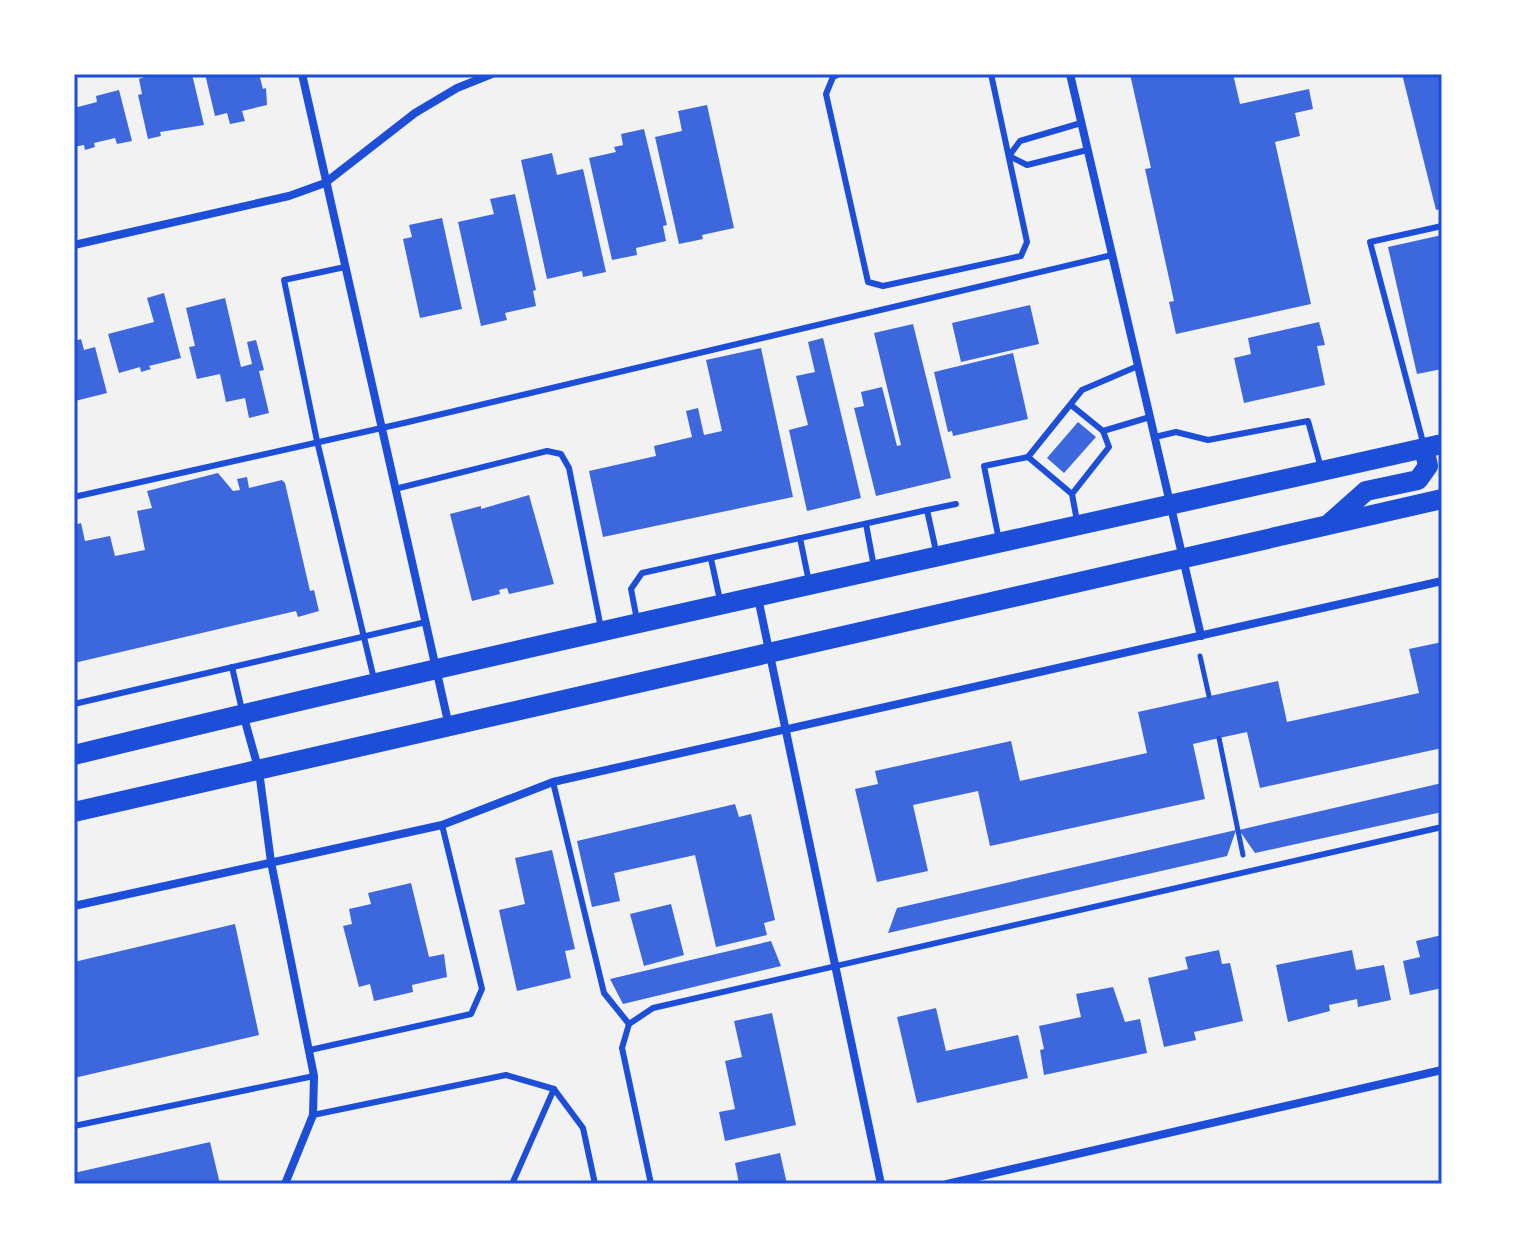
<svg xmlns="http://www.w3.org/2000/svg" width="1516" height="1258" font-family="'Libre Baskerville',serif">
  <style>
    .building { fill: #3d67dc }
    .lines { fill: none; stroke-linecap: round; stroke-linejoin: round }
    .path { stroke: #1d4ed8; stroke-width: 5 }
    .service { stroke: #1d4ed8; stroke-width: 6 }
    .minor { stroke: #1d4ed8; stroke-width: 8 }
    .primary { stroke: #1d4ed8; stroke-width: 20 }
    .neatline { fill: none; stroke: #1d4ed8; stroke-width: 3 }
  </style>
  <rect width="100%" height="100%" fill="#f2f2f2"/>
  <g class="building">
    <polygon points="153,74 192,74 204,125 160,132 161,136 148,139 138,95 142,94 139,79"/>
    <polygon points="205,74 259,74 263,89 266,88 267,105 242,111 245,121 230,124 227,113 215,116"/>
    <polygon points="1130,74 1233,74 1240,104 1309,89 1313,109 1295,113 1300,136 1275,142 1311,304 1176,334 1169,302 1174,301 1145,169 1151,168"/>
    <polygon points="1402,74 1442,74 1442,209 1436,210"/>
    <polygon points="119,90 132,141 117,144 115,138 94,143 95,147 85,150 84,145 74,147 74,108 97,102 96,96"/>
    <polygon points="707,105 734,228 702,235 703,239 679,244 655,137 682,131 678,111"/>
    <polygon points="644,129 667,225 663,226 666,241 636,248 637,255 612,260 589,158 616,152 614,147 623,145 621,134"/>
    <polygon points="552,153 557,175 583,169 606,272 583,277 582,271 547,279 521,160"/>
    <polygon points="515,194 536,290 533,291 536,306 505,313 507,320 481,326 458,222 494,214 490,199"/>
    <polygon points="442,218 462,309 420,318 403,239 412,237 409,225"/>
    <polygon points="1442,235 1442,369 1417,374 1388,247"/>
    <polygon points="164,293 181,358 149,366 151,369 141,372 140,367 119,373 108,334 154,322 147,298"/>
    <polygon points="225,298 241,367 252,364 247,342 256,340 264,370 259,371 269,413 249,418 245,398 226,402 220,374 197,379 189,347 195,346 186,308"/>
    <polygon points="1030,305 1039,344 961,362 952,323"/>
    <polygon points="1319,322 1325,345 1317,346 1325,385 1244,403 1234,358 1251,354 1248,338"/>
    <polygon points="913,324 951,478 876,496 854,408 864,406 861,392 882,387 897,446 901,445 874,333"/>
    <polygon points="823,338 861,498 807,511 789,430 808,425 796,376 815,372 808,342"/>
    <polygon points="81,339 84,350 95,347 107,393 75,401 74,341"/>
    <polygon points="761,348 793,497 603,537 589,471 656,456 654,446 692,437 686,411 698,408 704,435 722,431 706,360"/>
    <polygon points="1013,353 1028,419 953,436 952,431 948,432 934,372"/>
    <polygon points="1078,422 1096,437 1064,473 1047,458"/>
    <polygon points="218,473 233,491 240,490 237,479 247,477 249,488 282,480 285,483 310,591 314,590 319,611 298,617 296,611 74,663 74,525 81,523 85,541 110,536 115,556 145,550 137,511 152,508 147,491"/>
    <polygon points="529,495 554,584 509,594 507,588 499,590 500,594 472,601 450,514 481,506 481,509"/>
    <polygon points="1442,642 1442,748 1260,788 1247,732 1219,738 1193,744 1205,799 990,846 978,791 913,805 928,871 877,882 855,789 878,784 875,771 1011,741 1020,781 1147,753 1138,712 1278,681 1287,722 1419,693 1409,649"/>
    <polygon points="1442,783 1442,812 1255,853 1239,830"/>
    <polygon points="735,804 739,817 751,814 775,920 764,923 767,935 716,947 695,855 614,873 620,901 592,907 577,841"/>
    <polygon points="1236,830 1227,856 888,933 897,908"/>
    <polygon points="552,850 575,949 565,951 571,978 517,991 499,910 525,904 515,858"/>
    <polygon points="411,883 429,957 444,954 447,977 412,985 413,992 374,1001 370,984 359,987 343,926 352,924 349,909 371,904 368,893"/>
    <polygon points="671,904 684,955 644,966 630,914"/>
    <polygon points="235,924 259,1035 74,1078 74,962"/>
    <polygon points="1442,935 1442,988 1410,995 1403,961 1420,957 1416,941"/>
    <polygon points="771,941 781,966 623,1004 610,979"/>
    <polygon points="1219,950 1222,964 1230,963 1243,1021 1194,1032 1196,1040 1164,1047 1148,978 1188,969 1185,957"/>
    <polygon points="1352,950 1356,970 1384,965 1391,1000 1358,1007 1357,999 1329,1005 1330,1011 1288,1022 1276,965"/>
    <polygon points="1113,987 1125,1022 1140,1019 1147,1053 1044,1075 1040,1050 1044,1049 1039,1026 1081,1017 1076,994"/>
    <polygon points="936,1008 946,1051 1018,1035 1028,1078 917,1103 897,1017"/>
    <polygon points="772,1013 796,1125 725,1141 719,1112 735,1109 725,1061 742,1057 734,1021"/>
    <polygon points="210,1142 220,1184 74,1184 74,1173"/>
    <polygon points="780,1153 787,1184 739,1184 735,1163"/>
  </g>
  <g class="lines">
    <g class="path">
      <polyline points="1200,656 1209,696"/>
      <polyline points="1219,738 1243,855"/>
    </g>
    <g class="service">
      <polyline points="839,74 833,77 826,94 868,282 883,286 1021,256 1027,242 991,74"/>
      <polyline points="1081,123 1020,141 1009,156 1027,165 1087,150"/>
      <polyline points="345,267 284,280 317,441 374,679"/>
      <polyline points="1071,405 1103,431 1150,417"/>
      <polyline points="1155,437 1176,432 1208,440 1308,421 1321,468"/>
      <polyline points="1424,446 1370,242 1442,226"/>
      <polyline points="1028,457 1072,494"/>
      <polyline points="395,489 547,451 561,454 569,468 601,628"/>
      <polyline points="74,497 404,423 1112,255"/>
      <polyline points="927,510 956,504"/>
      <polyline points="1077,521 1072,494 1109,447 1103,431"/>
      <polyline points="866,524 874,567"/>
      <polyline points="800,538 809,582"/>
      <polyline points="999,540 984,466 1028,457 1082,390 1138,366"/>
      <polyline points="711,559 720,600"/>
      <polyline points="637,620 631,589 642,573 927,510 936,551"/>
      <polyline points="232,667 242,710"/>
      <polyline points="74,704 426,622"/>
      <polyline points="553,782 604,993 629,1024"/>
      <polyline points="310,1050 471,1014 482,989 442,825"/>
      <polyline points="313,1115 506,1075 554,1089 583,1128 595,1184"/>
      <polyline points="74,1126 314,1076"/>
      <polyline points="512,1184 554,1089"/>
      <polyline points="651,1184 622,1048 629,1024 653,1008 1442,827"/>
    </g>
    <g class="minor">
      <polyline points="302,74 449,726"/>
      <polyline points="1070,74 1201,636"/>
      <polyline points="74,245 289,196 325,183 415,113 457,88 492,74"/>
      <polyline points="758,598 881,1184"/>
      <polyline points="243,714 259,771 271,862 314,1076 313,1115 285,1184"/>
      <polyline points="74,906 442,825 553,782 1442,581"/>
      <polyline points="947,1184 1442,1070"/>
    </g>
    <g class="primary">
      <polyline points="1330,523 1366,491 1418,480 1428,466 1424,448"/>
      <path d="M74,755C528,644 986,547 1442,444"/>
      <polyline points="74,812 1442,499"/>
    </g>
  </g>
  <rect width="1516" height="1258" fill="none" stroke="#ffffff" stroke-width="152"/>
  <rect x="76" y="76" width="1364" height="1106" class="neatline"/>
</svg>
